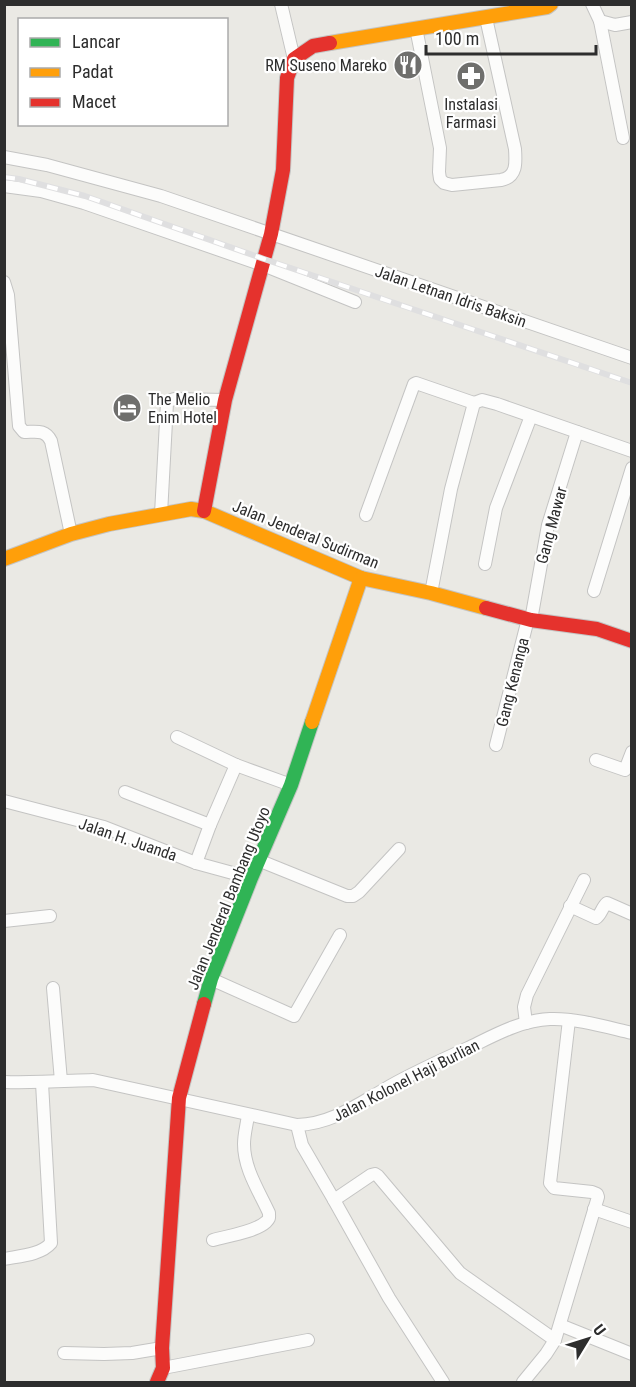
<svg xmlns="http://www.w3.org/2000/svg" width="636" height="1387" font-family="'Roboto Condensed',sans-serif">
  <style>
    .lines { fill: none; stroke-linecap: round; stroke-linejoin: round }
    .street-casing { stroke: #c4c4c3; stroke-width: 14 }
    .fast-casing { stroke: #c4c4c3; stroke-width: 16 }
    .slow-casing { stroke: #c4c4c3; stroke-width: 16 }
    .jam-casing { stroke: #c4c4c3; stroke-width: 16 }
    .street { stroke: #fcfcfb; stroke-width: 12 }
    .fast { stroke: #30b455; stroke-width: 14 }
    .slow { stroke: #ff9f0a; stroke-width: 14 }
    .jam { stroke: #e5322d; stroke-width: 14 }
    .rail-casing { stroke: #dfdfe0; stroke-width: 6 }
    .rail { stroke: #fff; stroke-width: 4; stroke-dasharray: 11; stroke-linecap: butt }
    .labels { text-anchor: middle; stroke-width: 4.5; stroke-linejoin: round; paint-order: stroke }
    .poi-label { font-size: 16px; fill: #2d2d2d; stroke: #fff; text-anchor: end }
    .street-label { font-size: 16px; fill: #2d2d2d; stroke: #fff }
  </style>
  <rect width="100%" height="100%" fill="#eae9e4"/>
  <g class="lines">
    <g class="street-casing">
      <g id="street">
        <polyline points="281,4 294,59"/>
        <polyline points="592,4 600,21 615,25 632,22"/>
        <polyline points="600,21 623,138"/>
        <path d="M416,28L440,148L439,172L440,179L444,183L452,185L501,180C517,177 516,163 515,149L486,18"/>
        <polyline points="4,157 47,165 161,196 632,358"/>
        <polyline points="4,186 41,191 84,203 263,265 355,302"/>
        <path d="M4,282L8,295L19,426L24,432C36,432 45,429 51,441L71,534"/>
        <polyline points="161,514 167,403 169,401 174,399 225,400"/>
        <polyline points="366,515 414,384 416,383 474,403"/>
        <polyline points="485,564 496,508 531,416"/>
        <polyline points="594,591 632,468"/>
        <polyline points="431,593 451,489 474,403 482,400 497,404 632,451"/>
        <polyline points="531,620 548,525 577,432"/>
        <polyline points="177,737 236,765 291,785"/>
        <polyline points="496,745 528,619"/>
        <polyline points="596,760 625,770 632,752"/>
        <polyline points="125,792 210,825"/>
        <polyline points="4,801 104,827 196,863 251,878"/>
        <polyline points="258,860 347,896 353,896 359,892 399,849"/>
        <polyline points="196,863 210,825 236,765"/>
        <path d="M570,906L596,918C601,915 602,907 607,903L632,914"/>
        <polyline points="4,921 50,916"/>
        <polyline points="211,979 294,1016 340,935"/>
        <polyline points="53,988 61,1081"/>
        <polyline points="526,1023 524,1007 527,995 584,880"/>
        <path d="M4,1082C34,1083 64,1081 93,1080L297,1125C331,1124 357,1105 385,1089C412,1073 440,1061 468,1048C493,1036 521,1020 550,1019C576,1018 606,1027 632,1033"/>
        <polyline points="297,1125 302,1145 334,1200 371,1175 375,1174 378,1176 460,1273 555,1340"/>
        <polyline points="334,1200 389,1298 443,1382"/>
        <polyline points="594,1209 632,1222"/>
        <path d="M213,1240C227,1236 255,1232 266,1222C270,1218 269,1218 269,1213C259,1191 244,1169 244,1144C244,1134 247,1124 248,1115"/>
        <path d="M4,1259C19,1256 41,1255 51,1243L42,1083"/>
        <polyline points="560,1325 632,1354"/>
        <polyline points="64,1353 104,1354 132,1353 162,1348"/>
        <polyline points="163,1368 308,1340"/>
        <polyline points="523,1382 546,1354 555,1340 598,1197 597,1194 592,1192 554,1188 550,1183 569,1020"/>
      </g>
    </g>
    <g class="fast-casing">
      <polyline id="fast" points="204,1004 211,979 251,878 291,785 312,722"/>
    </g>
    <g class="slow-casing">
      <g id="slow">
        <polyline points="330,43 547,7 551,4"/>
        <polyline points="4,559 71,534 109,524 191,509 204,511 361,578 431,593 486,608"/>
        <polyline points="312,722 361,578"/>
      </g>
    </g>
    <g class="jam-casing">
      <g id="jam">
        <polyline points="204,511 225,400 271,234 283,170 287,78 294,59 313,46 330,43"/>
        <polyline points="486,608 531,620 597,629 632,641"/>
        <polyline points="157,1382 163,1368 162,1348 179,1098 204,1004"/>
      </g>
    </g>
    <use href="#street" class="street"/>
    <use href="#fast" class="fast"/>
    <use href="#slow" class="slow"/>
    <use href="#jam" class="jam"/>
    <g class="rail-casing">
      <polyline id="rail" points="4,177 19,179 85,196 264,259 632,383"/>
    </g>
    <use href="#rail" class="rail"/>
  </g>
  <defs>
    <g id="restaurant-disc" transform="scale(1.5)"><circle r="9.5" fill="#6f6f6d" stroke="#fff"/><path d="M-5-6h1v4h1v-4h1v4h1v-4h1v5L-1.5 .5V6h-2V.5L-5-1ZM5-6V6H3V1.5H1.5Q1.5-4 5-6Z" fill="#fff"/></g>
    <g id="pharmacy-disc" transform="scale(1.5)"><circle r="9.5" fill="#6f6f6d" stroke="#fff"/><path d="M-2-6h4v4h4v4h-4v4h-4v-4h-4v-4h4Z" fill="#fff"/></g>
    <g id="hotel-disc" transform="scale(1.5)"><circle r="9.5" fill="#6f6f6d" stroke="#fff"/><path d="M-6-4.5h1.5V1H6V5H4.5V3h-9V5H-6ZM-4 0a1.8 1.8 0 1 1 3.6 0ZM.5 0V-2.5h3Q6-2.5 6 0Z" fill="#fff"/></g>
  </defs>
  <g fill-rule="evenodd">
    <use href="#restaurant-disc" x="408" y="65"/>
    <use href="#pharmacy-disc" x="471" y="76"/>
    <use href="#hotel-disc" x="127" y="408"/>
  </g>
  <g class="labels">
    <g class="poi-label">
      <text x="387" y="71">RM Suseno Mareko</text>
      <text x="471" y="110" text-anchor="middle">Instalasi<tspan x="471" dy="18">Farmasi</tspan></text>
      <text x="148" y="405" text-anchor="start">The Melio<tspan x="148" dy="18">Enim Hotel</tspan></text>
    </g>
    <g class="street-label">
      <text transform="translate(451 296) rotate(19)" y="6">Jalan Letnan Idris Baksin</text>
      <text transform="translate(551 525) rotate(-75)" y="6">Gang Mawar</text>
      <text transform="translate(306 534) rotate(22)" y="6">Jalan Jenderal Sudirman</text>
      <text transform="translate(512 682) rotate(-76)" y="6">Gang Kenanga</text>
      <text transform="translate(128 839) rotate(19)" y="6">Jalan H. Juanda</text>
      <text transform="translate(228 898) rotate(-68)" y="6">Jalan Jenderal Bambang Utoyo</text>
      <text transform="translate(406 1080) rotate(-27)" y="6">Jalan Kolonel Haji Burlian</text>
    </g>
  </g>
  <rect width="636" height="1387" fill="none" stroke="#2d2d2d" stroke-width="12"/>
  <rect x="18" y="18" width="210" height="108" fill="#ffffff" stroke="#ababab" stroke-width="1.5"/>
  <rect x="30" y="38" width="30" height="9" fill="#30b455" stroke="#ababab" stroke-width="1.5"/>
  <text x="72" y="48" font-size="18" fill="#2d2d2d">Lancar</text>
  <rect x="30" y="68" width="30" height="9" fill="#ff9f0a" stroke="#ababab" stroke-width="1.5"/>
  <text x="72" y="78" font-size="18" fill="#2d2d2d">Padat</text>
  <rect x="30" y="98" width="30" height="9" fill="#e5322d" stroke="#ababab" stroke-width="1.5"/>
  <text x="72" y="108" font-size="18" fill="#2d2d2d">Macet</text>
  <g transform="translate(588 1339) rotate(52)" stroke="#ffffff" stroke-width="4.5" paint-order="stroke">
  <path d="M0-4.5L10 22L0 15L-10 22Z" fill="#2d2d2d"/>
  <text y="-9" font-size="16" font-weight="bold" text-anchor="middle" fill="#2d2d2d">U</text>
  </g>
  <path d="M426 45v9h170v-9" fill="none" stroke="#2d2d2d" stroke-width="3"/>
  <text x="435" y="45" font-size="18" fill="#2d2d2d" stroke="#ffffff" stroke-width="4.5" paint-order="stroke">100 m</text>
</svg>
